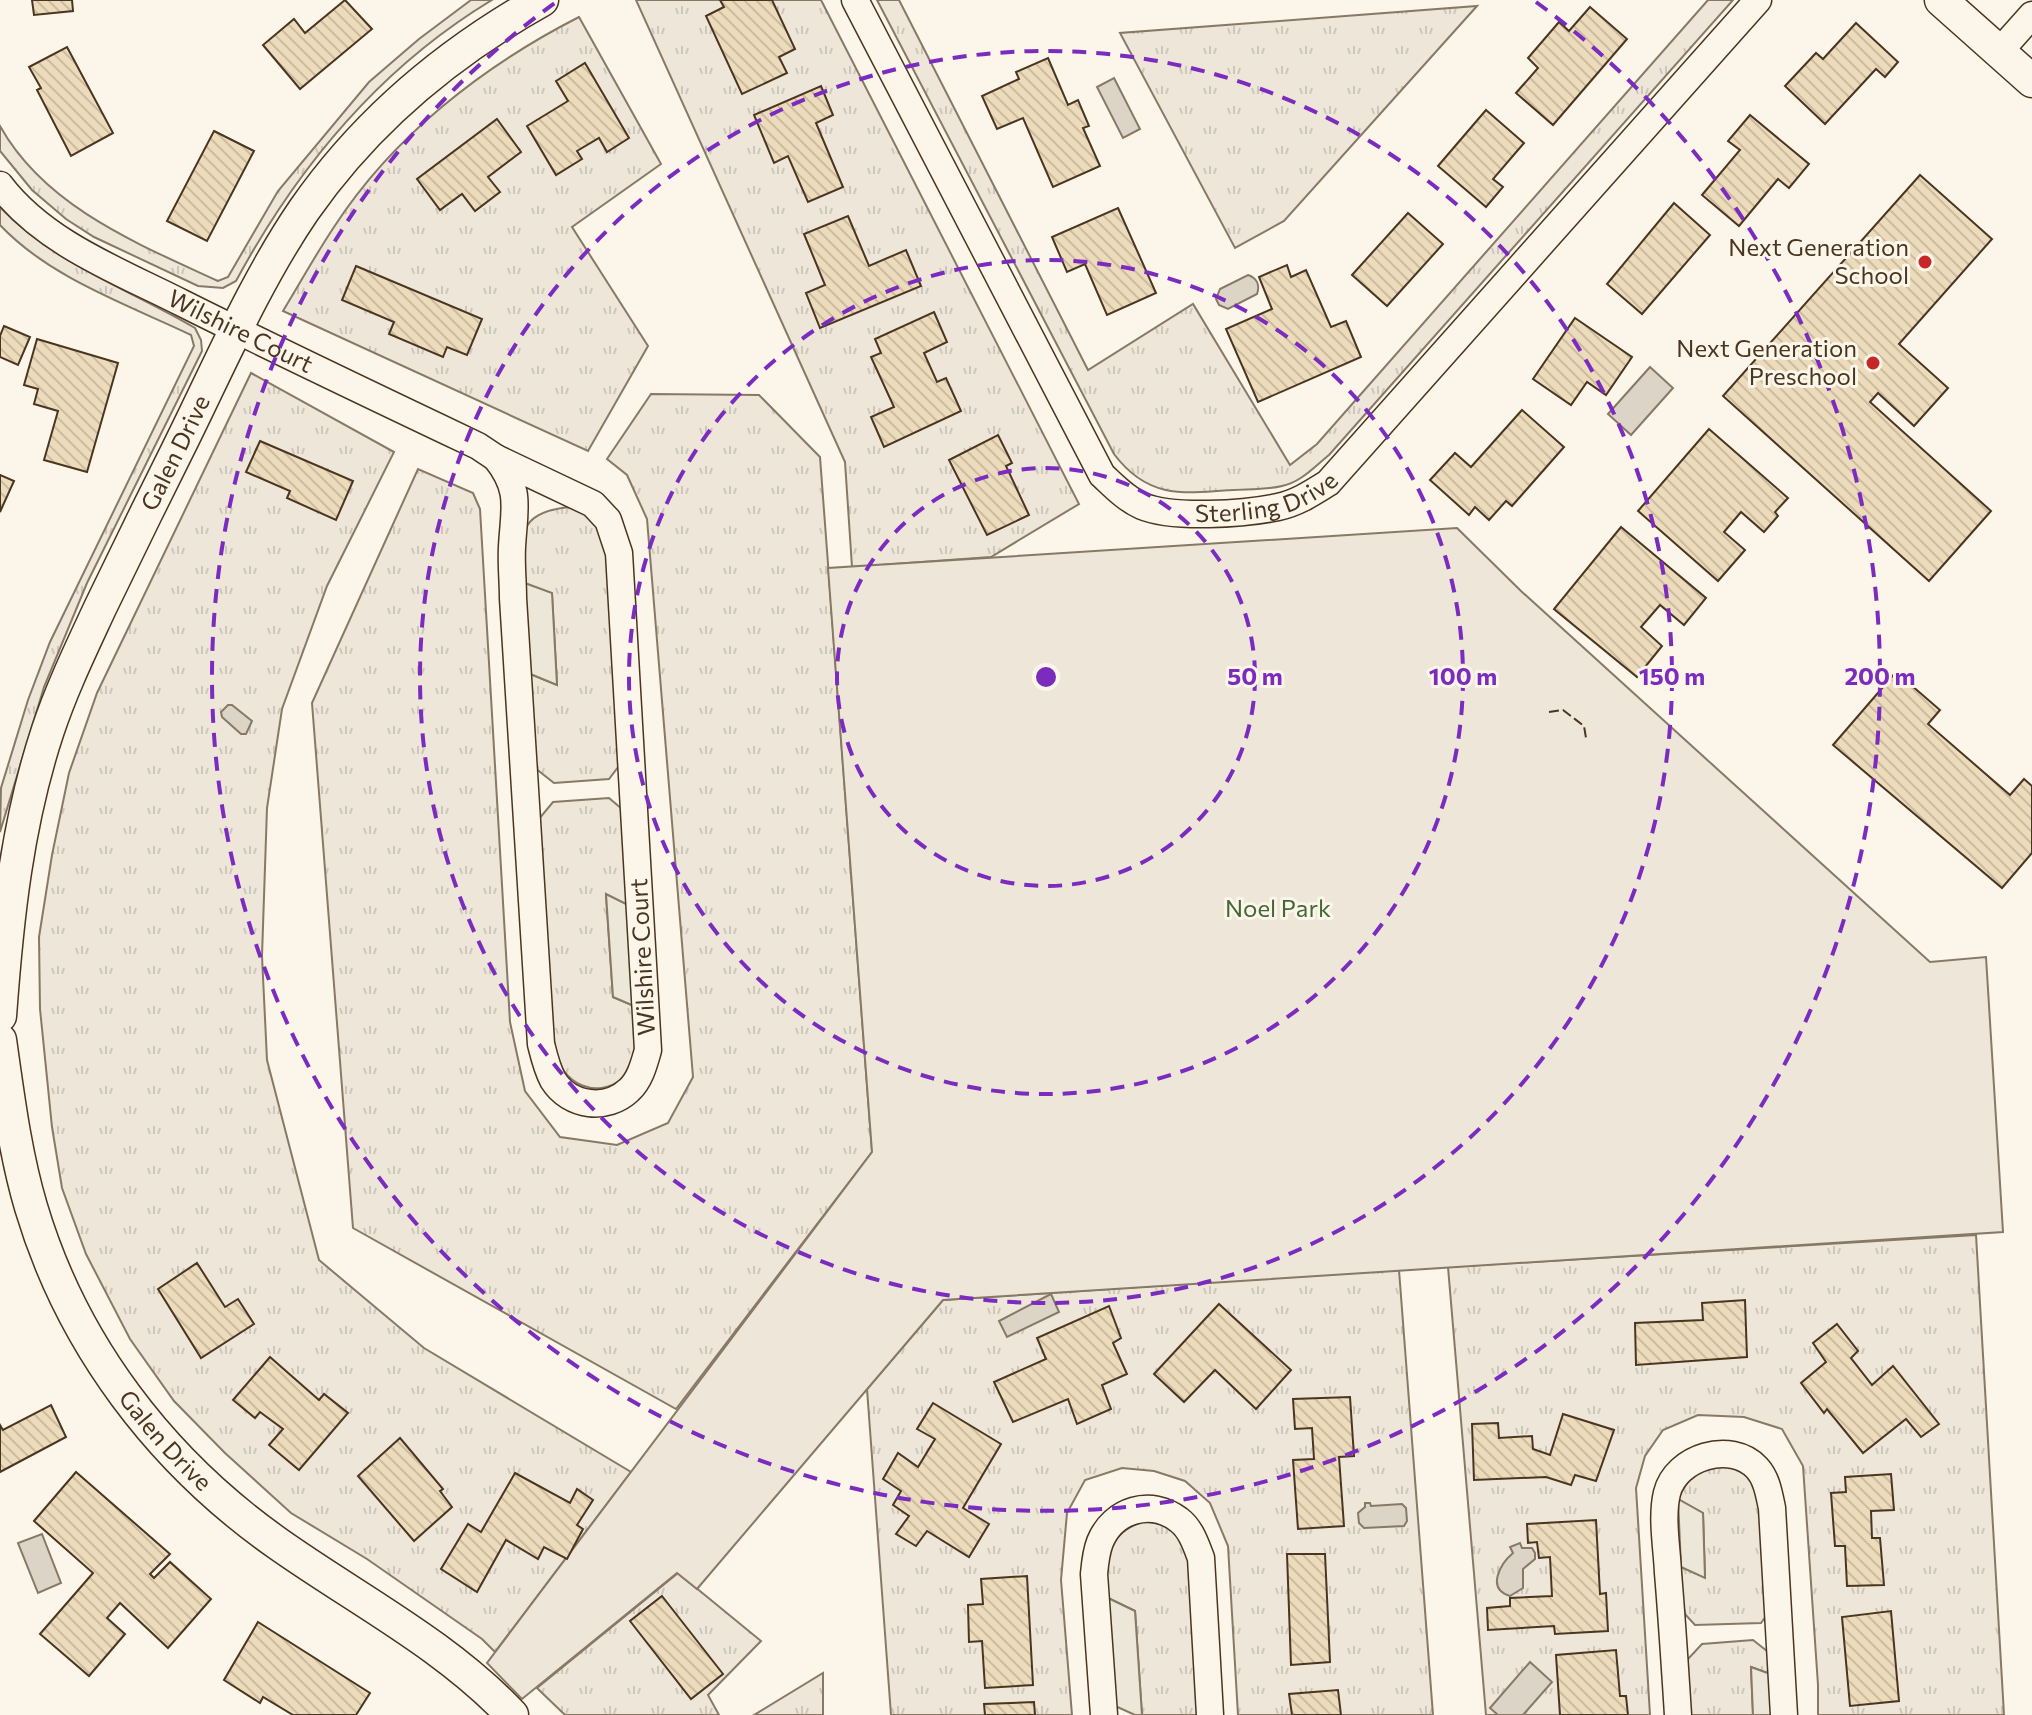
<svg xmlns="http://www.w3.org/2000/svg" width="2032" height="1715" font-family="Commissioner,sans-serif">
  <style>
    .grass { fill: url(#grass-tufts); stroke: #887966; stroke-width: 2 }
    .park { fill: #ede6d9; stroke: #887966; stroke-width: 2 }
    .parking { fill: #ede7d9; stroke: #887966; stroke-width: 2 }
    .water { fill: #dcd4c6; stroke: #887966; stroke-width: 2 }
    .building { fill: url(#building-back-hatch); stroke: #4a3520; stroke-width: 2 }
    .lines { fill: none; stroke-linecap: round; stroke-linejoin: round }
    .minor-casing { stroke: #4a3520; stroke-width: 29 }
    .tertiary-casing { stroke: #4a3520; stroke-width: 35 }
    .minor { stroke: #fbf6e9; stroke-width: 26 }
    .tertiary { stroke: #fbf6e9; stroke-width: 32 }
    .fence { stroke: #4a3520; stroke-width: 2; stroke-dasharray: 10 4; stroke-linecap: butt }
    .ring { fill: none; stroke: #7b2cbf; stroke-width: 4; stroke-dasharray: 14 10 }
    .poi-dot { fill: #c62828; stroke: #fbf6e9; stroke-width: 3 }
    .labels { text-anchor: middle; stroke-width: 6; stroke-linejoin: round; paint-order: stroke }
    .poi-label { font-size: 24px; fill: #4a3520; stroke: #fbf6e9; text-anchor: end }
    .street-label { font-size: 24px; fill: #4a3520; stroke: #fbf6e9 }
    .park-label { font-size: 24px; fill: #436837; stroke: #fbf6e9 }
    .centre { fill: #7b2cbf; stroke: #fbf6e9; stroke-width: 4 }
    .ring-label { font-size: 24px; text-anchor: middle; font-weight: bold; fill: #7b2cbf; stroke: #fbf6e9; stroke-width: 6; stroke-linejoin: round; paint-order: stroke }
  </style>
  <defs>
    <pattern id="grass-tufts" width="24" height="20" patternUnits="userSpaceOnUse" patternTransform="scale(2)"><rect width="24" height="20" fill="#ede6d9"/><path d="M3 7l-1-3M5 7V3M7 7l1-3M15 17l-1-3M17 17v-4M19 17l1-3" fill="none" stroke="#cdc6ba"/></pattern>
    <pattern id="building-back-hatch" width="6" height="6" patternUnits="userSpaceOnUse" patternTransform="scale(2)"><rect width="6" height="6" fill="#ecdcbc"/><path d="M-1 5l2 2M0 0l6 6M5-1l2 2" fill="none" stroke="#ccbda1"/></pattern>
  </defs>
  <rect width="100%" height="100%" fill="#fbf6e9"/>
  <g class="grass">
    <path d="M471,0H492C381,67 297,168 236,281L223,288L198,286L94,237L66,219L32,190L0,151V126C45,207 138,244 218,281L228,277L278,191L369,82L419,39Z"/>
    <polygon points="636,0 821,0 1079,504 991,557 852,567 845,462"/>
    <path d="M877,0H899L1088,370L1193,304L1290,465L1317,444L1708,0H1733L1329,455C1314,467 1301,482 1282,486C1266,490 1248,489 1232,490C1181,494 1147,498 1114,454Z"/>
    <polygon points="1477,6 1284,221 1235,248 1120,33"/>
    <path d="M579,17L661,164L572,227L648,346L588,451L283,311C300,283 316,254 334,227C393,136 483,66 579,17Z"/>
    <path d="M0,207C54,264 129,289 195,328L201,340L202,351L87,583L44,687L0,832L1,788L28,700L50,642L194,346L191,335C126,304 50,278 0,225Z"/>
    <polygon points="251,373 394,452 327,586 282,709 267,808 262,956 267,1060 319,1260 424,1348 631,1472 495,1652 482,1639 367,1559 291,1513 225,1453 174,1401 130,1339 86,1254 62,1188 52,1127 40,1009 39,937 52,855 69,773 97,693"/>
    <polygon points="651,394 759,395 820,457 872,1152 676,1409 353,1228 312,703 418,469 473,493 480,509 510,1022 525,1091 560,1137 617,1145 668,1123 693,1077 647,519 627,475 607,459"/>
    <path d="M569,507L588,513L607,538L625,758L609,779L554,783L535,768L528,673L557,685L552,594L522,582C523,537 514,513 569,507Z"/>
    <path d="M609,798L629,815L634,908L606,895L613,997L641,1009C640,1025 642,1047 636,1060C623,1091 585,1099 564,1071C558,1061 556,1052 554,1041L538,820L553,802Z"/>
    <polygon points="1976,1235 2004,1715 1818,1715 1818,1685 1803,1466 1782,1429 1744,1417 1698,1415 1663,1430 1645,1456 1636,1488 1650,1715 1486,1715 1448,1267"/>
    <polygon points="1399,1270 1433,1715 1238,1715 1228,1546 1210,1503 1185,1481 1154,1471 1122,1468 1085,1480 1067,1513 1061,1580 1072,1715 891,1715 867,1389 943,1300"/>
    <path d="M1727,1462L1755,1475L1771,1609L1761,1623L1695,1625L1683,1612L1681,1567L1705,1577L1703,1513L1678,1499C1691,1471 1699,1470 1727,1462Z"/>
    <path d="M1149,1520L1165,1523L1190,1549L1203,1715H1142L1135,1611L1106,1597C1105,1559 1107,1530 1149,1520Z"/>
    <polygon points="678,1573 761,1641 708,1695 719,1715 565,1715 537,1688"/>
    <polygon points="1753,1640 1772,1655 1773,1675 1751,1667 1753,1715 1689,1715 1686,1661 1702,1644"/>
    <polygon points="823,1673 823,1715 754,1715"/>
  </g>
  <polygon class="park" points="1457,528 1521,591 1930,962 1986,957 2003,1232 943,1300 697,1589 677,1573 522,1699 487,1663 872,1152 828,568"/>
  <g class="parking">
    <polygon points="522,582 552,593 557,685 528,673"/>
    <polygon points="606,894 634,908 641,1009 613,997"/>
    <polygon points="1678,1499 1703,1513 1705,1578 1681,1567"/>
    <polygon points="1106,1597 1135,1611 1142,1715 1135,1715 1113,1705"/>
    <polygon points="1751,1667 1773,1675 1776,1715 1753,1715"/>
  </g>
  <g class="water">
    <polygon points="1114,78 1140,129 1123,138 1097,87"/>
    <path d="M1248,275C1257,278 1260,285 1257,294L1228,309L1219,305L1216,299L1220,289Z"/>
    <polygon points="1650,367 1673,388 1631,435 1608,414"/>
    <polygon points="228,705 232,705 252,721 246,734 241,734 222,717 221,712"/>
    <polygon points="1051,1294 1059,1312 1007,1337 999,1321"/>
    <polygon points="1365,1503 1370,1503 1371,1506 1402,1504 1406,1508 1407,1521 1404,1526 1364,1528 1359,1523 1358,1513 1365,1507"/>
    <polygon points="42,1534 61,1583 38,1593 18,1543"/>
    <path d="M1520,1543L1522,1548H1532L1535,1553V1559L1523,1569V1588L1510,1596C1486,1589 1500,1564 1513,1553L1510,1547Z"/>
    <polygon points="1530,1662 1552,1682 1523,1715 1498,1715 1490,1708"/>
  </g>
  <g class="building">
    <polygon points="32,0 72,0 73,11 34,15"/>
    <polygon points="345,0 372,29 300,89 263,45 294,19 305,33"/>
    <polygon points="720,0 772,0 795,49 779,57 787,73 742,94 706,16 724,7"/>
    <polygon points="1590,7 1627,39 1553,125 1516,93 1538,68 1528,58 1559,22 1569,31"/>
    <polygon points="1856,23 1898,62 1885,77 1876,69 1825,124 1785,86 1816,53 1823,59"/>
    <polygon points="67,47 113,133 71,156 37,90 41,88 29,67"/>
    <polygon points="1048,58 1068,105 1078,100 1089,126 1083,128 1100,166 1053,187 1023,118 997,129 982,96 1019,79 1016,72"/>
    <polygon points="585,63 629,138 607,152 599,138 577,151 582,159 556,175 527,126 568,101 556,81"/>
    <polygon points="821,86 833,115 816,123 843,187 808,202 788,156 774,163 754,115"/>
    <polygon points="1486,110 1524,143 1493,179 1503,187 1486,207 1438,166"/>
    <polygon points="1750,115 1809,164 1789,188 1778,179 1739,226 1702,195 1740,150 1728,141"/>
    <polygon points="497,119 521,152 488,177 500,192 475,211 462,194 440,210 417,179"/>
    <polygon points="214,131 254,151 207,241 167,221"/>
    <polygon points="1920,175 1992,239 1899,344 1948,388 1914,426 1878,393 1870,402 1991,511 1929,581 1723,396"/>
    <polygon points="1674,203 1710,235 1642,314 1607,284"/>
    <polygon points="1118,208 1156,293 1107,315 1085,264 1067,272 1052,237"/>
    <polygon points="1408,213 1443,244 1387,306 1352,275"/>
    <polygon points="848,216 869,266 906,250 921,286 820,328 806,293 825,285 804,234"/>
    <polygon points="1287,265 1291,277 1306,270 1331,327 1346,321 1361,357 1258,402 1226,329 1272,309 1259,277"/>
    <polygon points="356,266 482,319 467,355 447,347 443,357 389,334 394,322 342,300"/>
    <polygon points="934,312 947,342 924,353 937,382 946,378 961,411 884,447 871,417 894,407 871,357 881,353 875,339"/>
    <polygon points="1575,318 1632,357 1606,395 1587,382 1571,405 1533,379"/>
    <polygon points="4,326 30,337 18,365 0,357 0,336"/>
    <polygon points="37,339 118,363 87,472 44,460 58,411 34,404 38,389 24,385"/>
    <polygon points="1522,410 1564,447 1512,506 1506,501 1489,520 1475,507 1469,515 1430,480 1455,453 1471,467"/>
    <polygon points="1709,429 1788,498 1775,512 1778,516 1764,532 1741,512 1724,532 1745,550 1718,581 1638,511"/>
    <polygon points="998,435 1012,463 1006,466 1029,515 987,535 949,460"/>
    <polygon points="260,441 353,481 336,520 287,498 290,491 246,472"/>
    <polygon points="0,475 14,481 0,512"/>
    <polygon points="1621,527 1706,598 1684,625 1660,605 1641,627 1662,646 1637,677 1554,609"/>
    <polygon points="1896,672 1940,710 1928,724 2010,795 2024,779 2032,786 2032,853 2002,888 1833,745"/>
    <polygon points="197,1263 225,1307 238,1299 254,1324 201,1358 158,1289"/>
    <polygon points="1745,1300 1747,1357 1636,1365 1635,1323 1703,1320 1702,1303"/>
    <polygon points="1219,1304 1291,1370 1256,1409 1215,1370 1184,1402 1154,1374"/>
    <polygon points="1109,1306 1121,1338 1113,1343 1127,1374 1102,1385 1111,1409 1077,1424 1068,1399 1013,1422 994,1382 1046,1359 1037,1338"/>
    <polygon points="1837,1324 1858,1351 1851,1358 1872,1385 1893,1366 1939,1424 1921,1437 1906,1419 1863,1453 1827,1409 1824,1413 1801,1383 1826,1362 1813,1343"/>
    <polygon points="270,1357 319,1400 324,1394 348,1413 299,1470 269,1445 283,1429 260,1412 255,1418 233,1400"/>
    <polygon points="1350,1397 1354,1456 1339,1457 1344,1526 1298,1529 1293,1460 1314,1459 1312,1428 1295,1429 1293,1399"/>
    <polygon points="933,1403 1001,1444 963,1508 989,1524 969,1557 927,1531 916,1546 896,1534 909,1516 893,1505 901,1491 883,1479 898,1453 918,1467 935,1439 917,1429"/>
    <polygon points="51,1405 66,1437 0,1472 0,1425 3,1430"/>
    <polygon points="1563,1414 1614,1430 1596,1481 1575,1475 1571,1485 1546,1477 1474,1480 1472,1424 1498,1423 1499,1438 1532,1436 1533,1449 1550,1455"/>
    <polygon points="400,1438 443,1489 440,1491 452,1507 414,1541 358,1476"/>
    <polygon points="76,1472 170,1554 150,1574 154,1578 170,1562 211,1599 168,1648 120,1603 107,1618 125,1634 89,1676 40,1634 93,1573 34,1521"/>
    <polygon points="515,1473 570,1503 577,1489 593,1500 577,1525 583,1529 567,1559 544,1547 538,1559 506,1540 477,1592 441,1569 468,1524 481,1532"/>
    <polygon points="1891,1474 1894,1510 1871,1511 1872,1538 1880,1538 1884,1585 1847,1586 1845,1546 1835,1546 1831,1493 1846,1492 1845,1477"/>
    <polygon points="1596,1520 1600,1594 1606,1593 1608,1631 1555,1634 1554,1626 1488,1630 1487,1608 1510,1606 1510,1598 1552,1596 1550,1557 1539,1558 1537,1542 1528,1543 1527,1524"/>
    <polygon points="1287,1554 1325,1554 1330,1662 1291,1665"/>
    <polygon points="1027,1576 1033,1685 985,1688 982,1641 969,1642 968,1605 983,1604 981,1579"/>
    <polygon points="662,1596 723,1674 691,1699 630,1621"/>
    <polygon points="1891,1611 1899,1701 1850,1706 1842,1617"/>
    <polygon points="258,1622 370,1693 356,1715 293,1715 263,1697 260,1703 224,1680"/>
    <polygon points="1616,1650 1620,1696 1626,1696 1628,1715 1560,1715 1556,1655"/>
    <polygon points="1338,1690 1341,1715 1292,1715 1289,1694"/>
    <polygon points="1034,1702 1035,1715 985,1715 984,1704"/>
  </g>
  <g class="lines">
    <g class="minor-casing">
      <g id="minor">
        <path id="s1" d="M855,0L1102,475C1114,486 1126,499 1142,506C1173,519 1244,514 1278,507C1297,503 1312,493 1328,483L1758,0"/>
        <polyline points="1999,52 2032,15"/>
        <path id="s2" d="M0,185C44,243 119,271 182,303C280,352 379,399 478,446L496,458"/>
        <path d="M496,458L593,504L608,520L619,553L648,1050C644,1064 640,1080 629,1090C607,1111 570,1107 553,1080C547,1069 544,1056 541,1044L513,598C513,581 511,564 512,547C514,508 522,491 496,458Z"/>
        <path d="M1104,1715L1094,1574C1095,1563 1096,1552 1100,1542C1113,1510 1151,1498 1179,1520C1191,1529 1196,1545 1201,1558L1210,1715"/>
        <path d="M1678,1715C1675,1668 1672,1620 1668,1573C1667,1548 1661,1517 1667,1493C1676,1457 1731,1440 1757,1468C1767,1479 1769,1494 1772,1508L1784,1715"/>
      </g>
    </g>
    <g class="tertiary-casing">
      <g id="tertiary">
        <polyline points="1941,0 2032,81"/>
        <path id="s3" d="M0,1016C7,919 17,823 48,730C62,688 81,649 100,608C125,556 151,503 177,451C217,371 254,283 304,210C366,121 449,52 542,0"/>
        <path id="s4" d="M0,1040C8,1096 15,1153 31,1207C72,1345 161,1461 277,1543C356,1599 445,1644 512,1715"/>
      </g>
    </g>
    <use href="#minor" class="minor"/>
    <use href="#tertiary" class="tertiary"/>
    <polyline class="fence" points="1549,712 1563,710 1584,726 1586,738"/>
  </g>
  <g class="ring">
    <circle cx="1046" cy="677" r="209"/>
    <circle cx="1046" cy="677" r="417"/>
    <circle cx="1046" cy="677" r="626"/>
    <path d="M1536 2A834 834 0 1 1 556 2"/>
  </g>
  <g class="poi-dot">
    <circle cx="1925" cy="262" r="8"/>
    <circle cx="1873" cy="363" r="8"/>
  </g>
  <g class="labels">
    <g class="poi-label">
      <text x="1909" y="256">Next Generation<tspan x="1909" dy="28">School</tspan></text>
      <text x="1857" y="357">Next Generation<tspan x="1857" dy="28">Preschool</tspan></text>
    </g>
    <g class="street-label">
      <text dy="8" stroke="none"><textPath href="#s2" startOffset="284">Wilshire Court</textPath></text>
      <text dy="8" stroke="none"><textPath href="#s3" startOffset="596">Galen Drive</textPath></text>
      <text dy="8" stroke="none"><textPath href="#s1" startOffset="714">Sterling Drive</textPath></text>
      <text transform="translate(643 957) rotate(-93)" y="8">Wilshire Court</text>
      <text dy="8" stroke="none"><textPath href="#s4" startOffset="442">Galen Drive</textPath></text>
    </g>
    <g class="park-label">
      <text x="1278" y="917">Noel Park</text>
    </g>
  </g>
  <circle cx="1046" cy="677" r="12" class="centre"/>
  <g class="ring-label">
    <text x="1255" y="685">50 m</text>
    <text x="1463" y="685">100 m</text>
    <text x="1672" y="685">150 m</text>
    <text x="1880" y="685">200 m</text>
  </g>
</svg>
